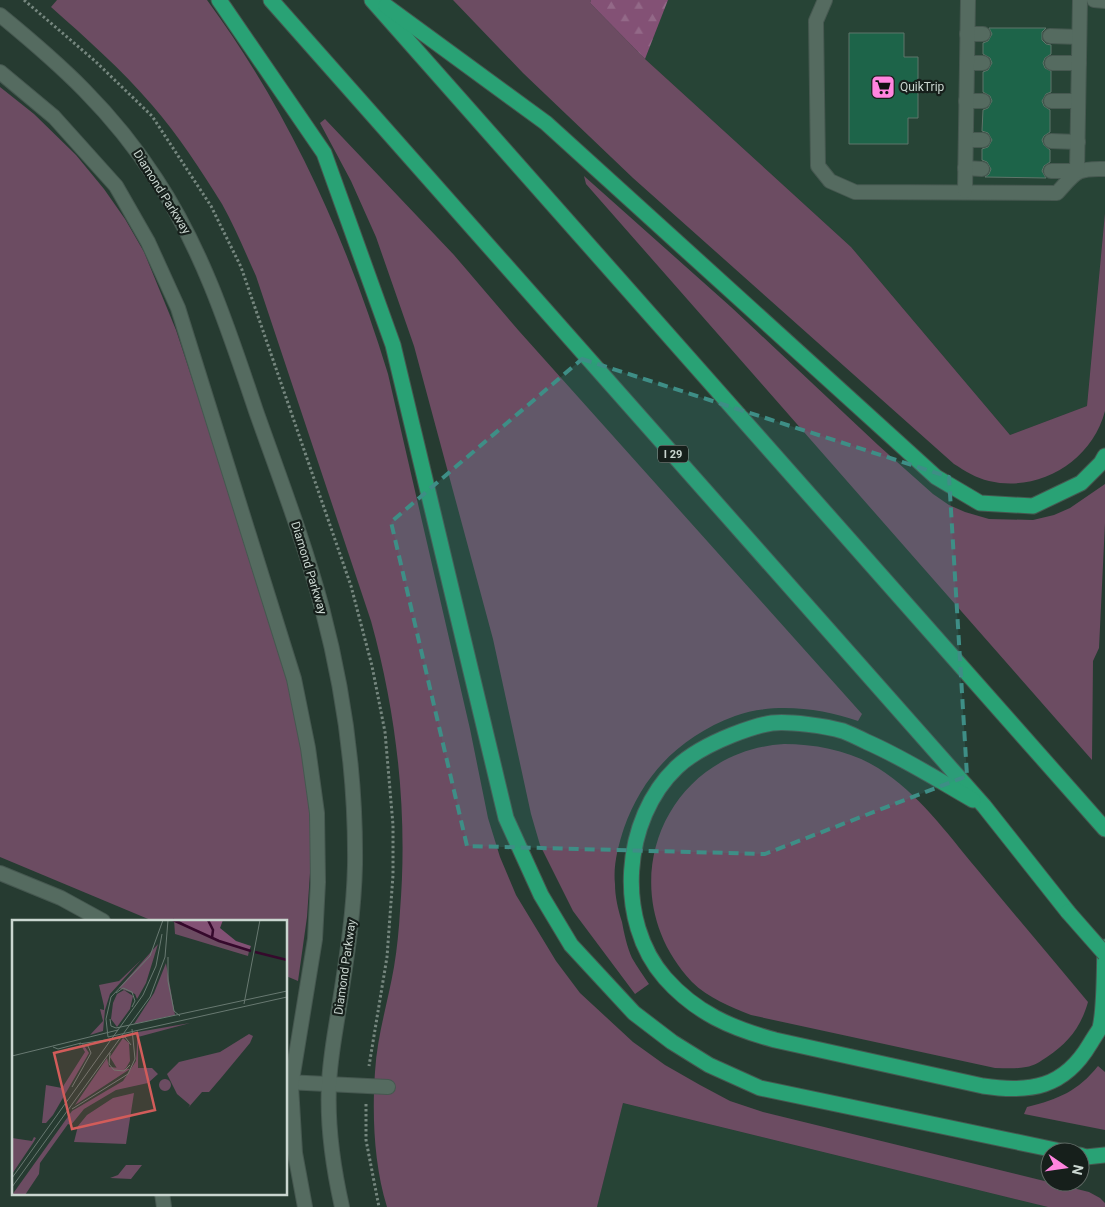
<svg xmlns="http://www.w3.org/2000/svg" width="1105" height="1207" font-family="Roboto,sans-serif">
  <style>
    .built { fill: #274436 }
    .grass { fill: #6c4c62 }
    .forest { fill: url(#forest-firs) }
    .building { fill: #1d6449; stroke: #5f756a }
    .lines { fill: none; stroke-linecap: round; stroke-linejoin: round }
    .service-casing { stroke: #465850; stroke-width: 16 }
    .tertiary-casing { stroke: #465850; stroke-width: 16 }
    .motorway-casing { stroke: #465850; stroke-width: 17 }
    .path { stroke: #76877f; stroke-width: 3; stroke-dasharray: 2.5 2.5; stroke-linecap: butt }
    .service { stroke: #556b60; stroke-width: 14 }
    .tertiary { stroke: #556b60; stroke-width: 14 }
    .motorway { stroke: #29a275; stroke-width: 15 }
    .motorway-bridge-casing { stroke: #465850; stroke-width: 17; stroke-linecap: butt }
    .motorway-bridge { stroke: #29a275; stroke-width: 15 }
    .marked { fill: #3e8e86; fill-opacity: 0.2; stroke: #3e8e86; stroke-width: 4; stroke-dasharray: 10 6; stroke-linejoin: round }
    .labels { text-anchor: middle; stroke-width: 4.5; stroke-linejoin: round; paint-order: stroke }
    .shield { fill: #161f1b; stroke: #949f9a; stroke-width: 1 }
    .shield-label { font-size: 11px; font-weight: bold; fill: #cad6d0 }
    .poi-label { font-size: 12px; fill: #cad6d0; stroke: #161f1b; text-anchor: start }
    .street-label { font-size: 12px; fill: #cad6d0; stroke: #161f1b }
    .inset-river { fill: none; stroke: #35092c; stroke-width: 2.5 }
    .inset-road { fill: none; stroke: #687971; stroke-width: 1 }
    .view { fill: #d25c5a; fill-opacity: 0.15; stroke: #d25c5a; stroke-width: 2.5 }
    .inset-edge { fill: none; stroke: #cad6d0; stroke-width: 2.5 }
  </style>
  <defs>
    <pattern id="forest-firs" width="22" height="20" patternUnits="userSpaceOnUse" patternTransform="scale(1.25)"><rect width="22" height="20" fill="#835175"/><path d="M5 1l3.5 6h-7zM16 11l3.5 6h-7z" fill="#936988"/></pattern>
  </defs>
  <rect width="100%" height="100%" fill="#263b31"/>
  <g class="built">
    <polygon points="668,0 1105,0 1105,213 1087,406 1010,435 851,247 645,59"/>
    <polygon points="623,1103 1048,1207 597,1207"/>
  </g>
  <g class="grass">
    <path d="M57,0H207C290,113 347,240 388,374L470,729L488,818L500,857L516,895L556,961L580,993L633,1042L665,1065L700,1085L730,1101L763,1112L1089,1192L1100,1198L1105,1203V1207H1048L623,1103L597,1207H387C374,1165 372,1116 375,1072C377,1036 388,1002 394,967C397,949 399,929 400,911C408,813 397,715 371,621L256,276C245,252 235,227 222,204C201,170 178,135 152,105C121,69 86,38 51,7Z"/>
    <path d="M453,0H591L590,3L645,59L851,247L1010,435L1087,406L1105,213V411C1092,461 1039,493 989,481C976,478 965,471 954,464L633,178L523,73Z"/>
    <polygon points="0,87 34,114 76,155 104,189 125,219 144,252 176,330 289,673 306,770 310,823 310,873 307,917 298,981 286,976 286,921 153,921 0,857"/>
    <path d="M325,119L454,255L519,331L862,714L858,721C821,708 773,702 735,716C681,736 643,774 624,828C618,846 613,866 615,884C615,897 618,909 622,922C624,933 627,947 632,958C637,967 643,975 649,984L635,994L573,911L540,845L531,814L493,639L414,346L376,237L351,181L320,123Z"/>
    <polygon points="584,176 731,307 878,445 933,494 949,505 965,512 989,519 1033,520 1054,515 1070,508 1105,484 1105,523 1099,648 1093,661 1092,760 586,184"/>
    <path d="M784,744C816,744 851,751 878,768C919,794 946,832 976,868C1013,913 1051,957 1088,1002C1081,1027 1068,1043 1047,1057C1041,1061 1034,1066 1026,1067C1016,1069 1006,1068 995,1068L751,1015C731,1007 708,998 692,982C608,893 661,752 784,744Z"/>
    <path d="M1098,1066L1105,1072V1130L1024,1114L1027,1107C1059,1099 1078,1091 1098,1066Z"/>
  </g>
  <polygon class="forest" points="591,0 668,0 645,59 590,3"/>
  <g class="building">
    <polygon points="989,28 1046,28 1042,32 1042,40 1046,44 1051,45 1051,54 1045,58 1043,63 1045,68 1051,71 1051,92 1046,94 1042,101 1044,106 1050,110 1050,132 1044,136 1042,140 1044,145 1050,150 1050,162 1044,166 1042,171 1046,178 985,177 989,174 991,169 987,162 982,160 982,149 988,147 992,140 988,133 982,131 983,110 988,108 992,101 990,96 983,92 983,72 988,70 992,63 990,58 983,54 983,43 988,41 992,34"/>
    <polygon points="849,33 904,33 904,57 918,57 918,118 908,118 908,144 849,144"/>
  </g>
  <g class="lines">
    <g class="service-casing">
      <g id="service">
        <path d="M825,0L816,21L818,166L830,181L855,192L1057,193C1076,172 1076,168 1105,169"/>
        <polyline points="1094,0 1105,1"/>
        <polyline points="967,34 983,34"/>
        <polyline points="1050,36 1079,37"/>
        <polyline points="967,63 983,63"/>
        <polyline points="1052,63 1079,63"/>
        <polyline points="966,101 983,101"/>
        <polyline points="1051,101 1078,101"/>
        <polyline points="966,140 983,140"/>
        <polyline points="1051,141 1078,142"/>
        <polyline points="965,168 982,169"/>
        <polyline points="1051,171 1077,171 1080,0"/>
        <polyline points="965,191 968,0"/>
        <polyline points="0,873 61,898 103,921"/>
        <polyline points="286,1082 388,1087"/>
        <polyline points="162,1193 164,1207"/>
      </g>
    </g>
    <g class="tertiary-casing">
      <g id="tertiary">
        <path d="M0,15C61,65 112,111 156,179C203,250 229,331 256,411C279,476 304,541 322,608C344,691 356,779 355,865C354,911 347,956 340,1001C336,1029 330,1056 329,1085C327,1126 333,1167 342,1207"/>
        <polyline points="0,72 54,117 116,186 148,242 178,308 294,679 308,748 317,813 318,882 315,939 291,1086 295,1153 305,1207"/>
      </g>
    </g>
    <g class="motorway-casing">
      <g id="motorway">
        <polyline points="219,0 324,153 393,345 506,818 541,895 571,945 634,1013 672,1042 709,1065 760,1088 1065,1152"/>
        <polyline points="271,0 984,806 1068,912"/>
        <polyline points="372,0 1105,829"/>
        <polyline points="386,6 546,123 936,477 980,503 1033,506 1081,483 1101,463 1105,456"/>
        <path d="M973,800C938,780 904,758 867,742C859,738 851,734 843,731C826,726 789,721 772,723C758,725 745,730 732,735C712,743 692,753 677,767C622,819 615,921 665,978C696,1013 731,1028 775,1040L983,1086C1030,1093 1064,1088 1090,1044C1093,1039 1097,1033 1100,1028C1105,1007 1104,969 1105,947"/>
        <polyline points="1080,1155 1086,1157 1105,1155"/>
      </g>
    </g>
    <g class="path">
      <polyline points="24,0 95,61 152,116 211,206 241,267 351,586 372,666 385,732 393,825 393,875 387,957 369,1066"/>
      <polyline points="366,1104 366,1140 379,1207"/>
    </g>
    <use href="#service" class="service"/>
    <use href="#tertiary" class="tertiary"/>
    <use href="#motorway" class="motorway"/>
    <g class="motorway-bridge-casing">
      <polyline id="motorway-bridge" points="1068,912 1105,954"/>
    </g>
    <use href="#motorway-bridge" class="motorway-bridge"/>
  </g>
  <path class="marked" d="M582,359L949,477L967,776L765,854L467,846L391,522Z"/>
  <defs>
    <g id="supermarket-square" transform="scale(1.25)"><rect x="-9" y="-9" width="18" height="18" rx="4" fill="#ff85df" stroke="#161f1b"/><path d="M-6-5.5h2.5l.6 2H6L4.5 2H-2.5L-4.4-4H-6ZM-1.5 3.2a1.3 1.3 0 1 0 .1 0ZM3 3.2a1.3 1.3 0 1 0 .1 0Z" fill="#111"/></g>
  </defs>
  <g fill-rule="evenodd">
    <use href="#supermarket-square" x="883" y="87"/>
  </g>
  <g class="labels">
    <rect class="shield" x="658" y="445.5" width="30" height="17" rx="4"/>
    <g class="shield-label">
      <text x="673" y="458">I 29</text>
    </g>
    <g class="poi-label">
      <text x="900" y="91">QuikTrip</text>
    </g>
    <g class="street-label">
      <text transform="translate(162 192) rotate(58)" y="4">Diamond Parkway</text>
      <text transform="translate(309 568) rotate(73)" y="4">Diamond Parkway</text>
      <text transform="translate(345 967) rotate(-82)" y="4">Diamond Parkway</text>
    </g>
  </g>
  <g transform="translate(12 920)">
    <rect width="275" height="275" fill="#263b31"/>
    <path d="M162,0L237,31L236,36L163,14ZM146,24L134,63L125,79L123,74L107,68ZM129,40L98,74L93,90L91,111L78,115L91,101L88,89L92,90V86L87,65L107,61ZM154,43L163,95L122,104L142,73ZM112,70L121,76L118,89L105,107L99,99L101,83L105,74ZM178,103L126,117V148H140L146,154L136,163L104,170L72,189L59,205L56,204L28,243L27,254L13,275H0L60,191L111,161L124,141L126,112ZM237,114L241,116L238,123L209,158L197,172H190L176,188L178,185L165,174L155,154L167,142L208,132ZM111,118L117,123L118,141L114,148L106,150L98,137ZM70,127L56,129V128L73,127L77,133L41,195L34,203H30L34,165L50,168L73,132ZM95,138L97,147L118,149L63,185ZM147 165a6 6 0 1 1 12 0a6 6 0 1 1-12 0ZM122,173L114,224L62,222L66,206L75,195L101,178ZM22,217L24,218L21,223L0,254V218L20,221ZM114,245H130L119,259L98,258L106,255Z" fill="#6c4c62"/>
    <path d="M166,0H211L208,8L224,21L239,26L237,31L184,12Z" fill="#835175"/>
    <path class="inset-river" d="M161,0L207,21L239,31M196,0L201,10L200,18M243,32L275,40"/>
    <path class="inset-road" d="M151,0L138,36L99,77L94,99L96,117L275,77M156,37V61L162,91L168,96M104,73L111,68L120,72L123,81L120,87M232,84L248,0M98,99L99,106L104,108L275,71M67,124L113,117L119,125M41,127L46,129L69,123M98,133L97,144L102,150L112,151L118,145M0,136L106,110M60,167L79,133L76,126L70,125M60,189L116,154L123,139L120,109M0,258L131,75L144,46L150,14M0,267L138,77L153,37L156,0"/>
    <path class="view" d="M125,113L143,190L60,209L42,133Z"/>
    <rect width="275" height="275" class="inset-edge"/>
  </g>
  <g transform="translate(1065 1167) rotate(103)"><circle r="24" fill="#161f1b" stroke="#5e6863"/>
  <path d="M0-4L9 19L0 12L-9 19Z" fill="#ff85df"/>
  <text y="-8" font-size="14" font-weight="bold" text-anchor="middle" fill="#cad6d0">N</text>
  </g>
</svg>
